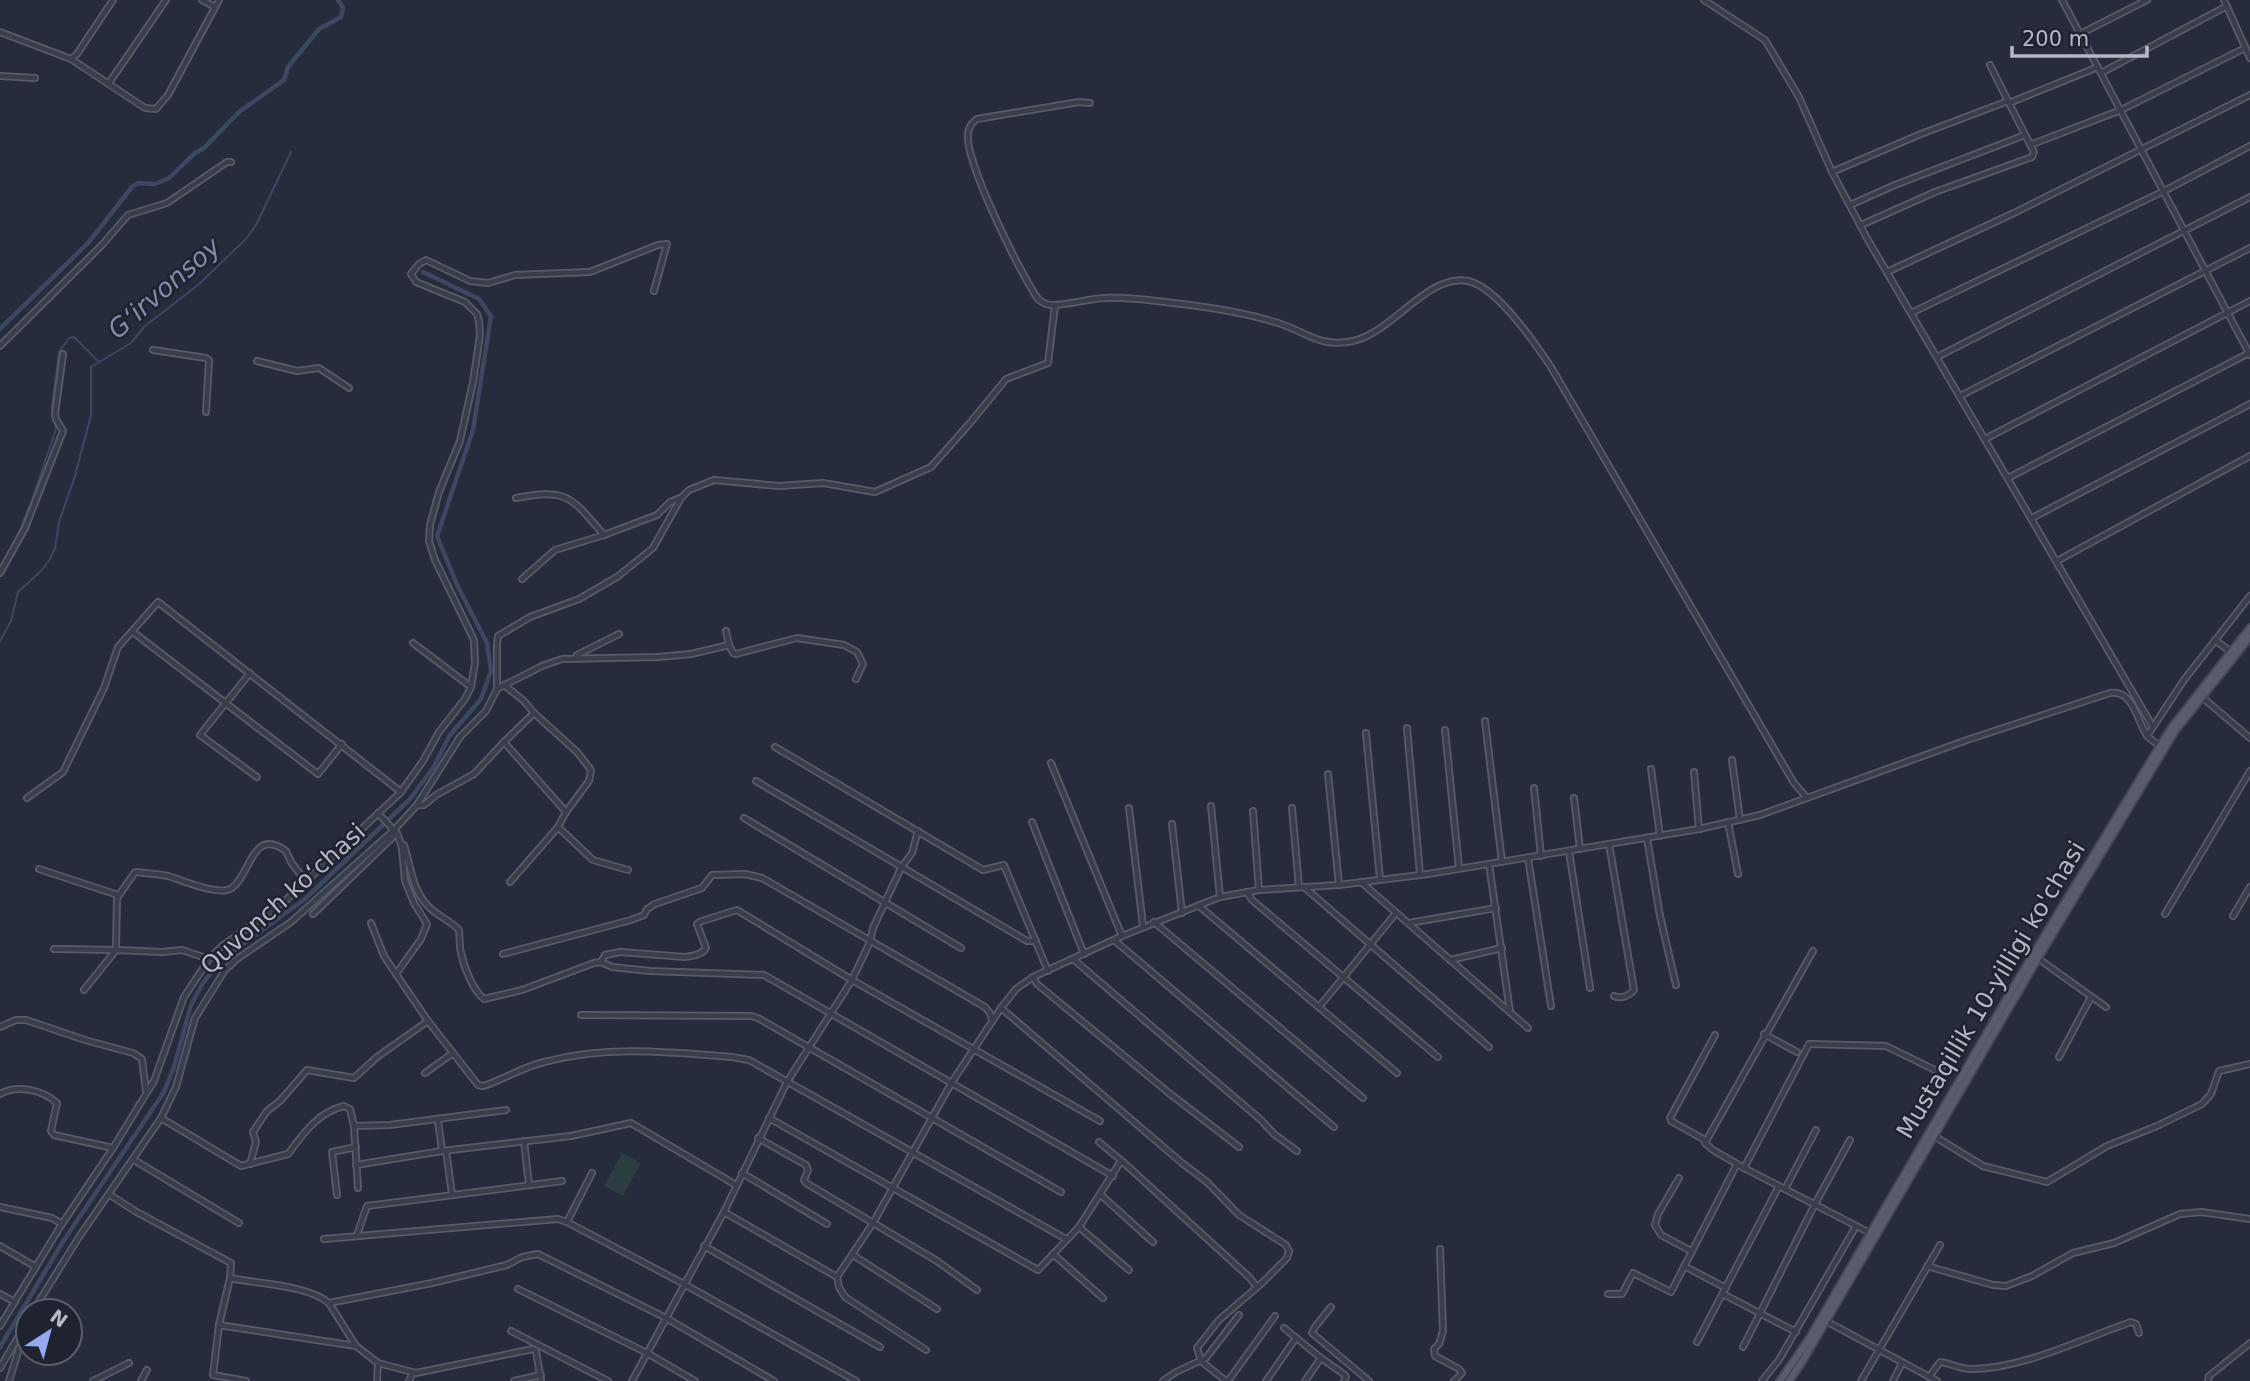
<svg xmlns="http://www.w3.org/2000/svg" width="2250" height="1381" font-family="'DejaVu Sans',sans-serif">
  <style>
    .pitch { fill: #2c3c40 }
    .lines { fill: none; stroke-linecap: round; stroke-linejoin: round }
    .stream { stroke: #3d4762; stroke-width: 2 }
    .canal { stroke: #3d4762; stroke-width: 4.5 }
    .minor-casing { stroke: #585c69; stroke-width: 8 }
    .major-casing { stroke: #434754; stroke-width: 10 }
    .minor { stroke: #393e4b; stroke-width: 4.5 }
    .major { stroke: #585d6b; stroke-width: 6 }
    .labels { text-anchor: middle; stroke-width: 5; stroke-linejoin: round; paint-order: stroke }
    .street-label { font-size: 24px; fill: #b5b9c6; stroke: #1f2330 }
    .water-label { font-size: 26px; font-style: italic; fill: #808cab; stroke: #1f2330 }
  </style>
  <rect width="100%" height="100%" fill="#262c3b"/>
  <polygon class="pitch" points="622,1153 641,1163 623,1196 604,1186"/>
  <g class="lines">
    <g class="stream">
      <polyline points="16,540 32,500 56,429 52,407 59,352 69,338 74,337 98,361"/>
      <polyline points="0,641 11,621 18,592 42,570 50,559 55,548 59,522 75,476 91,415 91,367 131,343 145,326 198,285 247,238 257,223 291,152"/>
    </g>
    <g class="canal">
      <polyline points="0,329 89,242 132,187 138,183 155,184 169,178 195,153 204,148 239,112 284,80 288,67 319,29 341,17 343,8 338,0"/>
      <polyline points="0,1347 64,1240 164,1092 174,1067 191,1005 203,983 222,959 305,899 410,799 433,768 450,735 481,699 491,671 487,643 458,587 437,536 473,430 491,316 479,299 423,272"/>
    </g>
    <g class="minor-casing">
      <g id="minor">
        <polyline points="202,0 215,7"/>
        <polyline points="1704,0 1765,40 1799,97 1832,172 1868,240 2153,727"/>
        <polyline points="2062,0 2250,355"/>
        <polyline points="2224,0 2250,58"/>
        <polyline points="0,32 71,59 77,54 113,0"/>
        <polyline points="2080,34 2147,0"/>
        <polyline points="71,59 145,108 156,109 168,95 219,0"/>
        <polyline points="1990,65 2008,101"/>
        <polyline points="2101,73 2227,6"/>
        <polyline points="0,76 35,78"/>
        <polyline points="109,83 166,0"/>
        <path d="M1090,103L1079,102L977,119C972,123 969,126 968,133C964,160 1020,273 1038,299C1042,302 1045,305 1051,305C1069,305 1087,299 1104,298C1127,297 1150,300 1173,303C1208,307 1244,312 1278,323C1307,332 1319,348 1353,341C1392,333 1428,273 1468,281C1497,287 1535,343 1551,367L1794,783L1807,798"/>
        <polyline points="2009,103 2098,67"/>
        <polyline points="2030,145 2121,110 2245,48"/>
        <polyline points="1832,172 1921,134 2008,101 2034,152 2032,157 1935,192 1861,225"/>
        <polyline points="1850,205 1895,185 2025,135"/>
        <polyline points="1887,272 2014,213 2250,95"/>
        <polyline points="1911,313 2164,191 2250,146"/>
        <polyline points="0,346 102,245 128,215 167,203 227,162 231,162"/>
        <polyline points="153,350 206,358 209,360 206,412"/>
        <polyline points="1937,357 2250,197"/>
        <polyline points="257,361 297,371 319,368 349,388"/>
        <polyline points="1960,396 2250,248"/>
        <polyline points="1985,439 2250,301"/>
        <polyline points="2008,478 2249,353"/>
        <path d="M516,498C568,488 571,497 604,535"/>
        <polyline points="2032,518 2250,404"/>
        <polyline points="2057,561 2250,456"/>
        <polyline points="0,573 25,528 63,431 56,419 55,414 63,354"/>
        <polyline points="522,579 555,550 604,535 657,515 670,502 680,498"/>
        <polyline points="726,631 729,645"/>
        <polyline points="133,632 318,774 342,744"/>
        <polyline points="2215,640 2231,652"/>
        <polyline points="413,643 471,687"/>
        <polyline points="577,655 619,634"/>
        <polyline points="250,673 200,735 257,777"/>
        <polyline points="504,685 524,701 534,713 504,742 566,812 558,827 593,860 628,870"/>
        <polyline points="497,688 497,644 498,636 530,617 579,599 617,577 653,548 681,498 689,490 714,480 779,486 823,483 875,492 931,467 970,423 1006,379 1048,363 1055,305"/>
        <polyline points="2202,697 2250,738"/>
        <polyline points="534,713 577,752 591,770 589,781 566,812"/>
        <polyline points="1485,721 1502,862"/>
        <polyline points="1407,728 1420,874"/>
        <polyline points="1445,730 1459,868"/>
        <polyline points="1366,733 1380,879"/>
        <polyline points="2147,736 2184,680 2250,596"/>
        <polyline points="775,747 983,870 1004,865 1048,971"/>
        <polyline points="1732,760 1740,820"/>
        <polyline points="1051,763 1122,936"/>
        <polyline points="1651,769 1660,836"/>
        <polyline points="1694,772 1699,829"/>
        <polyline points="1328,774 1339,885"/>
        <polyline points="756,781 1027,941 1036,941"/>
        <polyline points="1534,788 1541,856"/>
        <polyline points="27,798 63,772 104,688 118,647 158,602 401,792"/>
        <polyline points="1574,798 1580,849"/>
        <polyline points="417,805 424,805 436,795 474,774 504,742"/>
        <polyline points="1211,806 1220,897"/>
        <polyline points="1129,808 1143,926"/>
        <polyline points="1292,808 1299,887"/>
        <polyline points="1253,811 1259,890"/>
        <path d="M378,813L398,835L402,848L405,881L414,903L427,924L421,939L396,974L428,1021L478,1085L484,1086C504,1079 523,1067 544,1062C607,1045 669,1052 732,1057L749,1060L1066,1239"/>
        <polyline points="744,818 961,948"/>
        <polyline points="1032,822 1084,954"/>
        <polyline points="1728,822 1738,874"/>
        <polyline points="1172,824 1182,913"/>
        <polyline points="1647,838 1660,916 1676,985"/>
        <path d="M1609,844L1634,990C1629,996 1621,999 1614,996"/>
        <path d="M404,845C411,866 412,890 428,906C437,916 450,920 459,930C460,937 459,945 461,953C464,968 473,990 484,999L522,990L594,963L601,962L612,967L650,971L764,975L1113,1176"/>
        <polyline points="1569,851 1590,988"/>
        <polyline points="1528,858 1551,1006"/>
        <polyline points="1489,864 1510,1012"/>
        <polyline points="39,869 118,895"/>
        <polyline points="510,882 558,827"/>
        <polyline points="1361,882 1528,1028"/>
        <polyline points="1304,887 1489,1047"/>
        <polyline points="1247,892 1252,900 1438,1057"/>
        <polyline points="1199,906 1397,1073"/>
        <polyline points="313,914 397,833"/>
        <polyline points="2165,914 2250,771"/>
        <polyline points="2233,916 2250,887"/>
        <polyline points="1154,922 1363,1098"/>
        <polyline points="371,923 384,956 396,974"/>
        <polyline points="1409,923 1496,908"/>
        <polyline points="1114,940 1334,1127"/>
        <path d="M54,949L116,950L117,898L135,872C146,873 157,874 168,876C182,880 220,897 232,888C250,876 252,826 286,851L291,862L306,882"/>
        <polyline points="1813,951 1705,1143 1713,1150 1744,1168 1870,1233"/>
        <polyline points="503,954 631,920 644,915 647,909 655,904 702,888 712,875 745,874 762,878 985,1007 990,1013 992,1020"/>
        <polyline points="2036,957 2106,1007"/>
        <polyline points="1073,959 1261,1120 1274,1134 1297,1151"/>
        <polyline points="1450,960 1502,948"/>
        <path d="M601,962L605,955L620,952L685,957C692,956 702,955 706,948L697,924L699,922L737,910L852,980L1100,1121"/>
        <polyline points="1033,977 1037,984 1169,1093 1239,1147"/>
        <polyline points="84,990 116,950 162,952 182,950 209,959"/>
        <polyline points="1319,1007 1396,913"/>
        <polyline points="1001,1008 1182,1163 1207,1182 1239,1215 1286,1245 1289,1251 1287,1258 1262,1283 1219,1320 1197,1348 1201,1361 1226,1381"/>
        <polyline points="581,1015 751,1016 758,1018 1061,1192"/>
        <polyline points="0,1027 16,1020 26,1020 85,1040 133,1053 142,1059 146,1091"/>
        <polyline points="1764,1034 1797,1052"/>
        <polyline points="2059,1057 2091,997"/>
        <polyline points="425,1073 453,1053"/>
        <path d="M0,1094C17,1084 43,1090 57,1103L51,1131L54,1135L113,1148"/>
        <path d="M161,1118L241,1166L288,1154C303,1134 318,1112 344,1106L350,1109L354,1126L358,1188"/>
        <polyline points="769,1118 1038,1270 1079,1227 1119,1164 1123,1162 1249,1277 1257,1287"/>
        <polyline points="438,1120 442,1151"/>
        <polyline points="354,1126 390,1125 506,1110"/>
        <polyline points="1934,1136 1983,1166 2047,1182 2107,1146 2157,1126 2202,1104 2211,1094 2219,1071 2250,1064"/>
        <polyline points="758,1138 806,1165 808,1170 804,1180 806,1183 937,1261 977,1290"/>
        <polyline points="1705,1140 1671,1121 1670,1118 1715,1035"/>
        <polyline points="524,1141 529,1185"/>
        <polyline points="1099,1142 1123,1162"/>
        <polyline points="446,1151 452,1194"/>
        <polyline points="134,1160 239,1223"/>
        <polyline points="250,1164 256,1142 253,1132 267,1111 280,1101 307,1070 354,1078 377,1057 428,1021"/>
        <polyline points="356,1165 442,1151 571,1136 631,1123 736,1185"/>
        <polyline points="1744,1168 1809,1044 1886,1046 1937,1071 1942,1067 1959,1039"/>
        <polyline points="742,1173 827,1224"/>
        <polyline points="1679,1178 1658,1214 1655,1225 1661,1235 1691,1251"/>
        <polyline points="1785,1189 1816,1130"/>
        <path d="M110,1195L135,1211L231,1263L230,1278C258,1284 308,1285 329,1303L356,1346L378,1363L377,1381"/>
        <polyline points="337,1195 332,1152 356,1147"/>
        <polyline points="1101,1195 1153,1242"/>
        <polyline points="0,1207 52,1218 62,1224"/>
        <polyline points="724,1212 837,1277"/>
        <polyline points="567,1222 592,1173"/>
        <polyline points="1079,1227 1129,1270"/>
        <polyline points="357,1235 367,1206 562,1181"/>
        <polyline points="324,1239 558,1219 567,1222 684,1284 856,1381"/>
        <polyline points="0,1246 36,1267"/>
        <polyline points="704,1246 880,1347"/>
        <polyline points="1440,1249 1443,1331 1439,1344 1434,1349 1435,1356 1459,1369 1462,1373 1454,1381"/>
        <polyline points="1053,1254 1103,1298"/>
        <polyline points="853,1255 937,1309"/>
        <polyline points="1684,1266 1726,1288"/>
        <polyline points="1927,1266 1993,1285 2006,1286 2032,1276 2073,1253 2114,1243 2180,1214 2201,1212 2250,1219"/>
        <polyline points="230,1278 219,1325 213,1375 246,1381"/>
        <polyline points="518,1289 647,1353 695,1381"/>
        <polyline points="0,1294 15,1302"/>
        <polyline points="1608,1294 1622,1294 1633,1273 1671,1292 1737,1164"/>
        <polyline points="1723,1294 1796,1332"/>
        <polyline points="329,1303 432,1283 507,1265 522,1257 538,1254 666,1318 774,1381"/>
        <polyline points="1331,1307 1315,1327 1312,1333 1369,1381"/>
        <polyline points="33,1311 79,1237 161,1118 176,1087 195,1018 225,970 237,959 291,922 394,830 417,805 460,737 486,711 497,689 542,666 562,659 658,657 691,654 729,645 733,653 736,654 797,638 844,645 857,652 863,664 856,679"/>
        <polyline points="1826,1321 1937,1381"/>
        <polyline points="219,1325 356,1346"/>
        <polyline points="0,1326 60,1227 113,1148 154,1081 184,997 209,959 222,946 285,901 401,792 423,761 439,732 465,699 471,687 475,663 474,640 435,560 429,541 430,525 439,492 460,441 473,382 480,335 479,321 477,314 465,302 416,282 411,274 419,264 426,260 470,281 488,283 515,275 590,272 658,245 667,244 654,291"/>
        <polyline points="1284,1328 1321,1358 1305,1381"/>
        <polyline points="511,1331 608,1381"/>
        <polyline points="1697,1342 1779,1186"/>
        <polyline points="1743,1347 1815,1204 1850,1140"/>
        <path d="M926,1350L845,1297L839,1287L837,1277L873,1223L952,1082L1001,1008L1016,989L1033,977L1122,936L1220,897L1259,890L1339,885L1428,874L1699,829L1760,815L1967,740L2110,693C2132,689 2137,719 2146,734C2149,739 2155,742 2160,746"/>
        <polyline points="1321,1358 1345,1375 1346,1377 1344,1381"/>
        <polyline points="378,1363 416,1373 533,1349 536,1351 541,1381"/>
        <polyline points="0,1368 28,1320"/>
        <path d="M1929,1377L1940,1362C1950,1363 1960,1369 1971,1369C2020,1370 2084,1338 2131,1322L2136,1324L2139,1333"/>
        <polyline points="9,1381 21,1342 19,1337"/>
        <polyline points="93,1381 129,1363"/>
        <polyline points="141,1381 147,1370"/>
        <polyline points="409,1381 413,1372"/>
        <polyline points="514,1381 541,1375"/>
        <polyline points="632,1381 724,1212 787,1082 852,980 870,942 873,928 901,868 912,853 918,831"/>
        <polyline points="1163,1381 1176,1372 1206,1358 1239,1315"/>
        <polyline points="1228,1381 1275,1316"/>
        <polyline points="1266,1381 1296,1338"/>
        <polyline points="1762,1381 1779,1360 1856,1226"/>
        <polyline points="1861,1381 1940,1245"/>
        <polyline points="1893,1381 1902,1363"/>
        <polyline points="2208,1381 2209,1376 2250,1343"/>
      </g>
    </g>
    <g class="major-casing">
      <g id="major">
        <polyline points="1780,1381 1809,1339 2016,983 2160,746 2172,727 2250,628"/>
        <polyline points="1789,1381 1802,1362 2038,958 2175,731 2250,637"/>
      </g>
    </g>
    <use href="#minor" class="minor"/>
    <use href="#major" class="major"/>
  </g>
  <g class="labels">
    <g class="street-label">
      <text transform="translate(283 899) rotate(-42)" y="8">Quvonch koʻchasi</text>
      <text transform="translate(1991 990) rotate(-59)" y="8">Mustaqillik 10-yilligi ko'chasi</text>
    </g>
    <g class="water-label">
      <text transform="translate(164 288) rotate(-41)" y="9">G‘irvonsoy</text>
    </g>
  </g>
  <g transform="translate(49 1332) rotate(36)"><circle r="33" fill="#1f2330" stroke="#5b5f6c" stroke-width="2"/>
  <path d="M0-5L12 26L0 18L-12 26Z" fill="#93a8ee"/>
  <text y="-10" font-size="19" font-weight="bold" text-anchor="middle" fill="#b5b9c6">N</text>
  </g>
  <path d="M2012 46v10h135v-10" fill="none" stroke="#b5b9c6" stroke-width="3.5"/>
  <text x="2022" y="46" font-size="21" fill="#b5b9c6" stroke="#1f2330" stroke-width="5" paint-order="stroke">200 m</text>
</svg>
